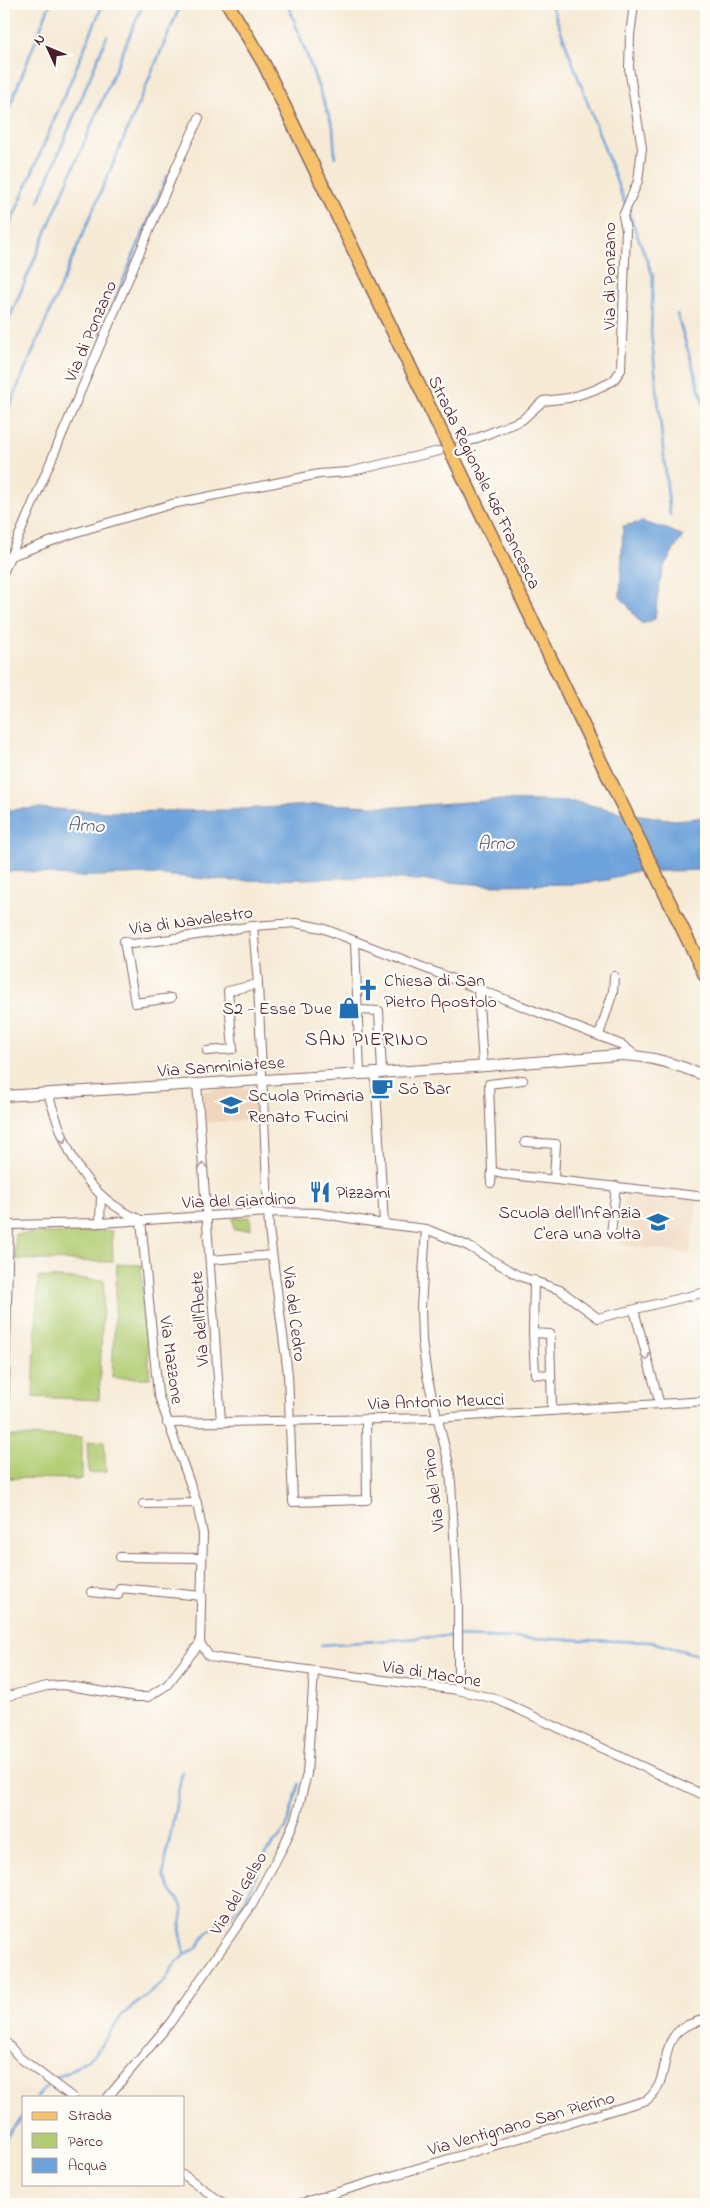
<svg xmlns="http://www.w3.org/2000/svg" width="710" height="2208" font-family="'Indie Flower',sans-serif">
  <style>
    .built { fill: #f0d6bc }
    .green { fill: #b1cc72; stroke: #7e764e }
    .water { fill: #6da2da; stroke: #5c6082 }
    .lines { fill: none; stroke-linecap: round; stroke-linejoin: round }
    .stream { stroke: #6da2da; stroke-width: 2.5 }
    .minor-casing { stroke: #866666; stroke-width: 10 }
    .tertiary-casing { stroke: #866666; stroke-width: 12 }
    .primary-casing { stroke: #866666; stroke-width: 15 }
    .minor { stroke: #fff; stroke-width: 8 }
    .tertiary { stroke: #fff; stroke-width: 10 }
    .primary { stroke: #f5c16b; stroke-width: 12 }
    .oneway { stroke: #ae9aa0 }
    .labels { text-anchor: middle; stroke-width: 4.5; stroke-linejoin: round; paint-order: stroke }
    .street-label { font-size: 18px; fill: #4a1f2b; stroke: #fdfcf7 }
    .poi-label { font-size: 18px; fill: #4a1f2b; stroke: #fdfcf7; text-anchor: start }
    .water-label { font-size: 19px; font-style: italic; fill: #585371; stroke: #fdfcf7 }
    .quarter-label { font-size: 20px; letter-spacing: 1px; fill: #4a1f2b; stroke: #fdfcf7 }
  </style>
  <rect width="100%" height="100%" fill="#fdfcf7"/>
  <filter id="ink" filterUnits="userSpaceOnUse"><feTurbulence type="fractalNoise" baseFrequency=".02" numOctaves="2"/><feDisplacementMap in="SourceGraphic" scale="10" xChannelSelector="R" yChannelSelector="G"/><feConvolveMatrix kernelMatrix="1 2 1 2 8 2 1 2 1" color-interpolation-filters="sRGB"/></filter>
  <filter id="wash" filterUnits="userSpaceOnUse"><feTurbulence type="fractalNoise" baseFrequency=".0096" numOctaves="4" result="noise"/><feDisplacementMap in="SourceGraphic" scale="20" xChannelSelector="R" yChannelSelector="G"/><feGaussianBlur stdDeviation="1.12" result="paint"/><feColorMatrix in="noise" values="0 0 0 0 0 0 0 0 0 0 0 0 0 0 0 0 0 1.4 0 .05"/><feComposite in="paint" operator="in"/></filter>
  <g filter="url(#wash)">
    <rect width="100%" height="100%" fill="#f6ead5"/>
    <g class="built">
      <polygon points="257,1087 259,1119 205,1123 202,1091"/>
      <polygon points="625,1192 697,1200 690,1254 619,1244"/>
    </g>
    <g class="green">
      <polygon points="250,1217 251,1229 234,1230 233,1218"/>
      <polygon points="112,1231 113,1262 15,1259 15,1234"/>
      <polygon points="117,1264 141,1265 150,1378 112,1378"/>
      <polygon points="38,1277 104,1280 99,1400 33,1397"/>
      <polygon points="4,1436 82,1437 82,1479 4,1478"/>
      <polygon points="104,1441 106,1472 89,1473 87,1442"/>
    </g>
    <g class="water">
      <path d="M642,522L667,529L683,536L665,564L659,584L655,619L642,624C633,615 629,605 620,597L623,526Z"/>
      <polygon points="495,800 577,802 621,812 675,820 706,817 706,870 631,872 608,880 575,884 490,885 373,877 231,881 149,874 74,877 25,871 4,872 4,810 38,808 112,812 227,810 328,804 396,807"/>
    </g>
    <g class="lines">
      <g class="stream">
        <polyline points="288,4 333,127 335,157"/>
        <polyline points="551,4 625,204"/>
        <polyline points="4,121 50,4"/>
        <polyline points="39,201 107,36"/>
        <polyline points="628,211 653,276 651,332 670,515"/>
        <polyline points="4,239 103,4"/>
        <polyline points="677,314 706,411"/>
        <polyline points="4,331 143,4"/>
        <polyline points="99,338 167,176"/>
        <polyline points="4,419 181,4"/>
        <polyline points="321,1645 446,1636 485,1637 651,1642 706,1657"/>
        <polyline points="182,1772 163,1875 171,1891 181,1904 183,1913 180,1929 185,1954"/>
        <polyline points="55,2078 69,2072 95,2054 123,2014 164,1982 172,1968 185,1954 197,1948 207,1932 228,1918 244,1903 267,1851 286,1829 299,1784"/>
        <polyline points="37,2097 47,2086"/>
        <polyline points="4,2140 24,2114"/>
      </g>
    </g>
  </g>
  <g filter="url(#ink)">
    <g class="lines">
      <g class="minor-casing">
        <g id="minor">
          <polyline points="460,445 522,420 543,401 569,398 594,390 613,381 621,370 626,230 623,216 638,181 642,148 629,68 630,35 634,4"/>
          <polyline points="8,557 77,532 172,504 319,474 348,472 439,451"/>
          <polyline points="4,571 177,165 199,118"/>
          <polyline points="253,926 258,984 269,1229 288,1374 293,1502 367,1500 366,1419"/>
          <polyline points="355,941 360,1073"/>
          <polyline points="478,987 483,1066"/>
          <polyline points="171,998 135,1003 124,941 132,944 171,939 253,926 296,923 322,928 622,1045 636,1056"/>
          <polyline points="358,1010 379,1011 382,1072"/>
          <polyline points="599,1035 613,992 614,976"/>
          <polyline points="207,1051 233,1049 228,991 258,984"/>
          <polyline points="375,1072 384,1224"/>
          <polyline points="523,1080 489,1084 492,1171 502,1174 706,1197"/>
          <polyline points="197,1083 221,1421"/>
          <path d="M48,1094C66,1149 82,1195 139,1219"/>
          <polyline points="525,1142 556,1144 554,1179"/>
          <polyline points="491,1183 492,1171"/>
          <polyline points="100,1223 101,1196"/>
          <polyline points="426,1229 421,1307 422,1341 427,1376 448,1460 451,1482 458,1605 458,1690"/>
          <polyline points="611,1234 616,1186"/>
          <polyline points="210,1260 272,1255"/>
          <polyline points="534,1280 533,1333 550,1334 552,1411"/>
          <polyline points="634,1310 660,1405"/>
          <polyline points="533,1333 535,1374 551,1375"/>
          <polyline points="4,1421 9,1225 100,1223 268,1212 318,1213 384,1224 426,1229 468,1246 519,1276 560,1290 598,1318 706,1292"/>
          <polyline points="167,1423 437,1418 706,1401"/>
          <polyline points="143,1504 197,1503"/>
          <polyline points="120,1557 202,1558"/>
          <polyline points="91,1592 118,1595 120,1588 202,1596"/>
          <polyline points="200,1643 209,1656 217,1658 458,1690 496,1699 706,1796"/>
          <polyline points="4,1697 47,1686 63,1685 136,1697 148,1697 167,1685 200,1643 203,1534 197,1503 158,1394 141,1220"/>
          <polyline points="4,2040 20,2058 72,2097"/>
          <polyline points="108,2097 170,2023 252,1905 284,1845 296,1817 307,1774 314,1672"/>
          <polyline points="184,2175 224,2204"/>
          <path d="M298,2204L647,2100C653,2095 657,2090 660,2082C668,2062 663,2040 684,2027C691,2023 699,2021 706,2019"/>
        </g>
      </g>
      <g class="tertiary-casing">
        <path id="tertiary" d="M4,1096L474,1067L618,1055C649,1055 678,1065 706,1076"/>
      </g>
      <g class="primary-casing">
        <polyline id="primary" points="228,4 264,64 564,686 706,977"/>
      </g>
      <use href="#minor" class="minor"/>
      <use href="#tertiary" class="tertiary"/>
      <use href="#primary" class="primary"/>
    </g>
    <defs><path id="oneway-chevron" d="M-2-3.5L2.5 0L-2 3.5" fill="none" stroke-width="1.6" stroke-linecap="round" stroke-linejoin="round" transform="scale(1.25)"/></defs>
    <g class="oneway">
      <use href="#oneway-chevron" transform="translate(64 1140) rotate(69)"/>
      <use href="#oneway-chevron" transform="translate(203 1166) rotate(-94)"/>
      <use href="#oneway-chevron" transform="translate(646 1357) rotate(75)"/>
    </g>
  </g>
  <defs>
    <g id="church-bare" transform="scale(1.725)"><path d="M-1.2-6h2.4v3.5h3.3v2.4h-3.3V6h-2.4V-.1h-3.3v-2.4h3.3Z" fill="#1f6fb2" stroke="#fdfcf7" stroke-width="2.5" paint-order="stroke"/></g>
    <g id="shop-bare" transform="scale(1.725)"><path d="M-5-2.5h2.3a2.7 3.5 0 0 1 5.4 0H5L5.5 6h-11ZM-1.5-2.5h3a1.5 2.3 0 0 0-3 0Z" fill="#1f6fb2" stroke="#fdfcf7" stroke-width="2.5" paint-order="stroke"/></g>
    <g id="cafe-bare" transform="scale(1.725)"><path d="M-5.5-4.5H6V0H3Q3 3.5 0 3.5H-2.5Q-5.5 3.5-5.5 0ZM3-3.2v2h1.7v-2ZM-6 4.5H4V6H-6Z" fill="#1f6fb2" stroke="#fdfcf7" stroke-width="2.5" paint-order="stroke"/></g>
    <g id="school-bare" transform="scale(1.725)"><path d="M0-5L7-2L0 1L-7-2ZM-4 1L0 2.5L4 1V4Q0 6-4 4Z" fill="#1f6fb2" stroke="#fdfcf7" stroke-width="2.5" paint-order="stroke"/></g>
    <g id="restaurant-bare" transform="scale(1.725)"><path d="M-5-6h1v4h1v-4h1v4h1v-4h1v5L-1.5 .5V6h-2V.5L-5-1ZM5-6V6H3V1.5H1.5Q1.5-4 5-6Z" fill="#1f6fb2" stroke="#fdfcf7" stroke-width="2.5" paint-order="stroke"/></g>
  </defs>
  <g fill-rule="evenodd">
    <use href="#church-bare" x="368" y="990"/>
    <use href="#shop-bare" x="349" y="1008"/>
    <use href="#cafe-bare" x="382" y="1088"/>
    <use href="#school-bare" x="231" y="1105"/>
    <use href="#restaurant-bare" x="320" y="1192"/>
    <use href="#school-bare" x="658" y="1222"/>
  </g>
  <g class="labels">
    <g class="street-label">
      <text transform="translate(609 276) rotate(-90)" y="6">Via di Ponzano</text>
      <text transform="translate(90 331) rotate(-67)" y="6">Via di Ponzano</text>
      <text transform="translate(485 482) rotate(64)" y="6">Strada Regionale 436 Francesca</text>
      <text transform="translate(191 920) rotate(-8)" y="6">Via di Navalestro</text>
      <text transform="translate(221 1066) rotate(-4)" y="6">Via Sanminiatese</text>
      <text transform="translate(239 1200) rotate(-2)" y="6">Via del Giardino</text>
      <text transform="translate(295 1314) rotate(83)" y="6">Via del Cedro</text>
      <text transform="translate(199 1319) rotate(-94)" y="6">Via dell'Abete</text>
      <text transform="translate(172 1360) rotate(82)" y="6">Via Mazzone</text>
      <text transform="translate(436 1401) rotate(-2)" y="6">Via Antonio Meucci</text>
      <text transform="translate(433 1490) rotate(-97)" y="6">Via del Pino</text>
      <text transform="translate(432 1673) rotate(9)" y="6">Via di Macone</text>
      <text transform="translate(238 1893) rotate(-59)" y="6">Via del Gelso</text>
      <text transform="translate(521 2123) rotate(-16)" y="6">Via Ventignano San Pierino</text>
    </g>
    <g class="poi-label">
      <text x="384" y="986">Chiesa di San<tspan x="384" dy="21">Pietro Apostolo</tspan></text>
      <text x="332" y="1014" text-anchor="end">S2 - Esse Due</text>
      <text x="398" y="1094">Sò Bar</text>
      <text x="248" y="1101">Scuola Primaria<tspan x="248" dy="21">Renato Fucini</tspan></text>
      <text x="336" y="1198">Pizzami</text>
      <text x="641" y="1218" text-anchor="end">Scuola dell'Infanzia<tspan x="641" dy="21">C'era una volta</tspan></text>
    </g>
    <g class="water-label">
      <text transform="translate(86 824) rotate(3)" y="7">Arno</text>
      <text x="496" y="849">Arno</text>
    </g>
    <g class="quarter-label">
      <text x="367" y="1045">SAN PIERINO</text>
    </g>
  </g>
  <rect width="710" height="2208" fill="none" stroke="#fdfcf7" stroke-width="20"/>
  <rect x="22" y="2096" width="162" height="90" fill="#fdfcf7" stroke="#b5a4a5"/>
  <rect x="32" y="2112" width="25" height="8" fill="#f5c16b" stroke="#b5a4a5"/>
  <text x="68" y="2120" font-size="15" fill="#4a1f2b">Strada</text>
  <rect x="32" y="2133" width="25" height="15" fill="#b1cc72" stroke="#b5a4a5"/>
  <text x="68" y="2146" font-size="15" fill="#4a1f2b">Parco</text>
  <rect x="32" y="2158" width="25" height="15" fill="#6da2da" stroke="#b5a4a5"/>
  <text x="68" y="2170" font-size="15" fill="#4a1f2b">Acqua</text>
  <g transform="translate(48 48) rotate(314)" stroke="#fdfcf7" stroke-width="4" paint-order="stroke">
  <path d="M0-4L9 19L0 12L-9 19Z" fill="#4a1f2b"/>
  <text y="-8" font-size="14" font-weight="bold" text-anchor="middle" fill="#4a1f2b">N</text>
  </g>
</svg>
